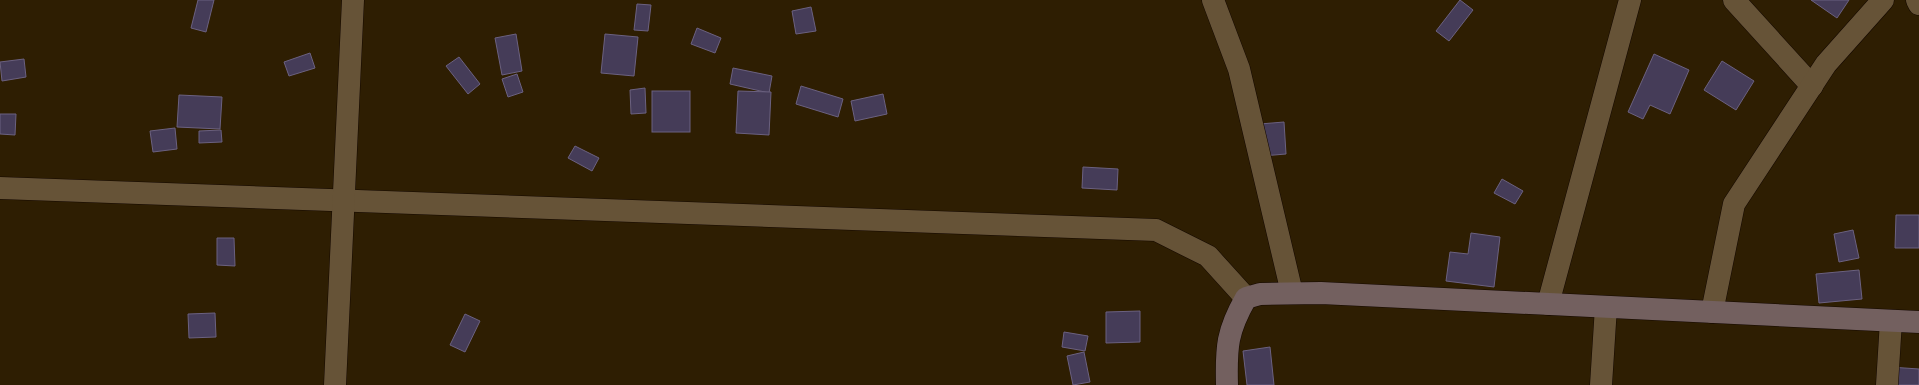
<svg xmlns="http://www.w3.org/2000/svg" width="1919" height="385" font-family="Inter,sans-serif">
  <style>
    .building { fill: #453c58; stroke: #6b6180 }
    .lines { fill: none; stroke-linecap: round; stroke-linejoin: round }
    .street-casing { stroke: #140800; stroke-width: 23 }
    .secondary-casing { stroke: #140800; stroke-width: 23 }
    .street { stroke: #665337; stroke-width: 22 }
    .secondary { stroke: #73605f; stroke-width: 22 }
  </style>
  <rect width="100%" height="100%" fill="#2e1e02"/>
  <g class="building">
    <polygon points="198,0 214,0 206,32 191,28"/>
    <polygon points="1460,0 1473,10 1449,41 1436,31"/>
    <polygon points="1811,0 1849,0 1837,18"/>
    <polygon points="637,4 651,5 648,31 634,30"/>
    <polygon points="811,7 816,31 796,34 792,11"/>
    <polygon points="697,28 721,38 715,53 691,44"/>
    <polygon points="516,34 522,71 502,75 495,38"/>
    <polygon points="605,34 638,37 634,76 601,73"/>
    <polygon points="310,53 315,68 289,76 284,62"/>
    <polygon points="1654,54 1689,70 1670,114 1650,105 1643,119 1628,112"/>
    <polygon points="459,57 480,84 468,94 446,66"/>
    <polygon points="24,59 26,77 2,81 0,62"/>
    <polygon points="1722,61 1754,81 1736,110 1704,90"/>
    <polygon points="733,68 772,76 769,93 730,84"/>
    <polygon points="517,74 523,92 508,97 502,79"/>
    <polygon points="801,86 843,99 838,117 796,104"/>
    <polygon points="645,88 646,113 631,114 630,90"/>
    <rect x="652" y="91" width="38" height="41"/>
    <polygon points="738,91 771,92 769,135 736,133"/>
    <polygon points="883,94 887,114 855,121 851,101"/>
    <polygon points="179,95 222,97 220,129 177,127"/>
    <polygon points="0,114 16,114 15,135 0,134"/>
    <polygon points="1284,122 1286,154 1251,157 1248,125"/>
    <polygon points="175,128 177,149 153,152 150,131"/>
    <polygon points="221,130 222,142 199,143 199,131"/>
    <polygon points="575,146 599,158 592,171 568,158"/>
    <polygon points="1083,167 1118,169 1117,190 1082,188"/>
    <polygon points="1502,179 1523,191 1515,204 1494,193"/>
    <polygon points="1896,215 1919,215 1919,248 1895,248"/>
    <polygon points="1853,230 1859,258 1839,262 1834,234"/>
    <polygon points="1471,233 1500,237 1494,287 1446,281 1450,252 1468,254"/>
    <polygon points="217,238 234,238 235,266 217,265"/>
    <polygon points="1859,270 1862,299 1819,303 1816,274"/>
    <polygon points="1140,311 1140,342 1106,343 1106,312"/>
    <polygon points="215,313 216,337 189,338 188,314"/>
    <polygon points="465,314 480,321 465,352 450,345"/>
    <polygon points="1064,332 1088,336 1085,351 1062,347"/>
    <polygon points="1270,347 1274,385 1247,385 1243,351"/>
    <polygon points="1084,352 1090,382 1073,385 1067,356"/>
    <polygon points="1890,367 1919,369 1919,385 1889,385"/>
  </g>
  <g class="lines">
    <g class="street-casing">
      <g id="street">
        <polyline points="1213,0 1239,69 1292,293"/>
        <polyline points="1734,0 1812,86"/>
        <polyline points="1917,0 1919,4"/>
        <polyline points="0,188 1156,230 1208,256 1246,298"/>
        <polyline points="1548,304 1630,0"/>
        <polyline points="1712,312 1734,204 1826,64 1883,0"/>
        <polyline points="335,385 353,0"/>
        <polyline points="1601,385 1606,307"/>
        <polyline points="1887,385 1891,321"/>
      </g>
    </g>
    <g class="secondary-casing">
      <path id="secondary" d="M1227,385C1226,347 1227,331 1246,298L1260,294L1321,293L1919,322"/>
    </g>
    <use href="#street" class="street"/>
    <use href="#secondary" class="secondary"/>
  </g>
</svg>
